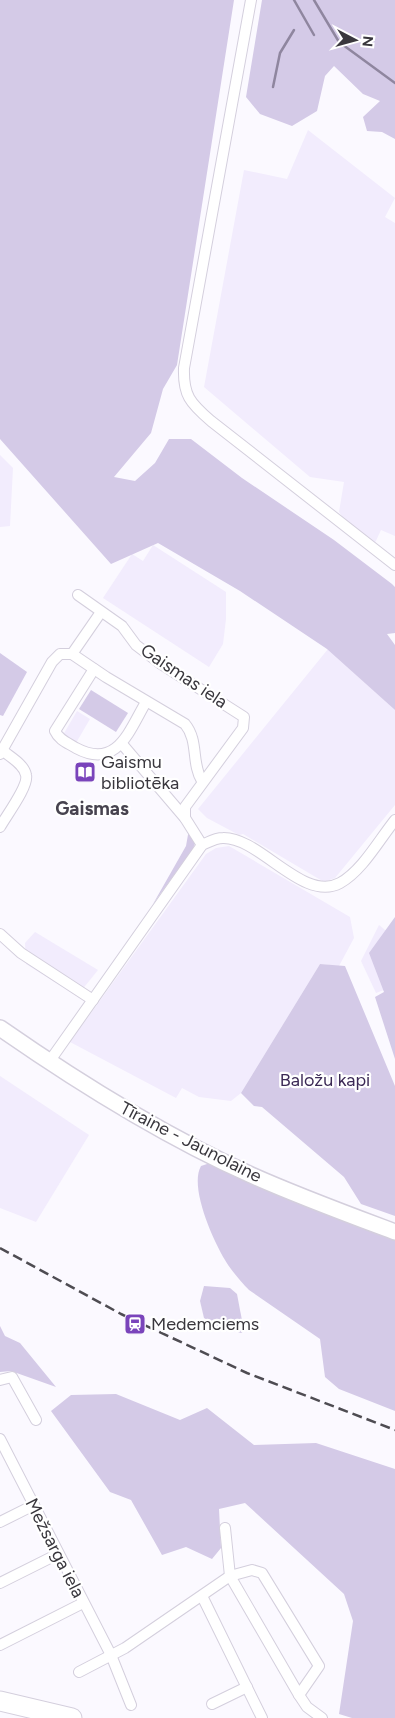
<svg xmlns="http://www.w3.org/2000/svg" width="395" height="1718" font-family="Figtree,sans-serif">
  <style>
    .built { fill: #f2ecfd }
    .green { fill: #d4cae7 }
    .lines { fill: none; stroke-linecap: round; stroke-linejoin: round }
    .stream { stroke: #8f869f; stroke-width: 2.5 }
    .street-casing { stroke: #d4cfdd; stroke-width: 12 }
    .secondary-casing { stroke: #d4cfdd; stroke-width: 18 }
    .highway-casing { stroke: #d4cfdd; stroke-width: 21 }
    .street { stroke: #fff; stroke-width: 10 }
    .secondary { stroke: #fff; stroke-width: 15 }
    .highway { stroke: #fff; stroke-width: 19 }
    .rail { stroke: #4e4c52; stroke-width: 2.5; stroke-dasharray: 10 5; stroke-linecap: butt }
    .labels { text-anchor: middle; stroke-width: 4.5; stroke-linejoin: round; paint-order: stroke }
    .street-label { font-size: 18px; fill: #39373d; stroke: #fff }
    .poi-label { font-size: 18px; fill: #39373d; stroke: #fff; text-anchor: start }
    .park-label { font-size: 18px; fill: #3c2a56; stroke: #fff }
    .neighbourhood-label { font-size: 19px; font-weight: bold; fill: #47434f; stroke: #fff }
  </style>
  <rect width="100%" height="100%" fill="#fbf9ff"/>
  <g class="built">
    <polygon points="308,130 395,198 385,217 395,223 395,536 381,530 374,545 349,526 339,512 344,482 310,477 204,387 244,170 287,179"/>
    <polygon points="0,455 13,468 10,526 0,527"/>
    <polygon points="153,545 226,592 226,619 223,644 209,667 103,598 132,554 143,561"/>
    <polygon points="328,649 395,710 395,805 335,878 324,882 243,834 239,835 207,818 198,809"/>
    <polygon points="77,711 90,719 76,743 63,735"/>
    <polygon points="229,846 350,917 354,938 339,966 320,964 241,1093 231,1101 199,1097 182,1088 176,1098 70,1042 206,854 216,848"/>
    <polygon points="379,925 392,936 389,988 376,993 361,961"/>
    <polygon points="35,932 98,970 77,996 26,964 25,943"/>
    <polygon points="0,1076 89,1135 36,1222 0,1208"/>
  </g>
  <g class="green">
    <polygon points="0,0 234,0 177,365 163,389 151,433 114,477 135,481 155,463 169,439 191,439 242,478 334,540 392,584 395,587 395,633 387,634 395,645 395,710 327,649 240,591 158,543 111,564 0,439"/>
    <polygon points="262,0 395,0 395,139 382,132 367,131 363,117 380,101 363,94 334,66 325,76 317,111 292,126 260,114 246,97"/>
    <polygon points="0,653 27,672 3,716 0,715"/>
    <polygon points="91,690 128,713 116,732 79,709"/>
    <polygon points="189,829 196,840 193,849 153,904 186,846"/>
    <polygon points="395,917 395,1059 375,997 384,992 369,953"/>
    <polygon points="320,964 345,966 395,1086 395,1216 361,1204 344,1177 262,1107 254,1106 241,1093"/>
    <path d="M207,1164H214L395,1239V1411L339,1389L325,1377L320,1339L249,1290C242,1283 230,1269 225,1260C213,1240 189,1187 201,1166Z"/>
    <polygon points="204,1286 230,1288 237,1294 244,1331 241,1333 218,1326 204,1318 200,1301"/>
    <polygon points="0,1326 5,1336 20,1343 56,1387 11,1371 0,1372"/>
    <polygon points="116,1394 180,1420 207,1408 254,1445 316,1443 395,1469 395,1718 352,1718 339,1714 353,1621 344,1594 245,1503 219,1509 221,1548 212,1559 186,1547 162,1555 131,1500 110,1492 51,1411 71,1395"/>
  </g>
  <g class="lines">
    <g class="stream">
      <polyline points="294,0 314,35"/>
      <polyline points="314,0 339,42 395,83"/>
      <polyline points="273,87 280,53 294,30"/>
    </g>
    <g class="street-casing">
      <g id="street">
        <path d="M251,0L184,368C183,395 190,403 211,421L395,565"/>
        <polyline points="78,595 122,626 136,645 161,664 244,717 243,728 185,807 185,818"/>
        <path d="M72,654L106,677L185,724C199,741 191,763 202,781"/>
        <polyline points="72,654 101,612"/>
        <path d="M94,669L55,731C59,740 68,743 76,748C117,770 129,731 146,702"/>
        <polyline points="122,744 185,818 202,845"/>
        <polyline points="0,754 52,662 60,654 72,654"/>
        <path d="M0,827C6,816 29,786 26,775C24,764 10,757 2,750"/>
        <polyline points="0,934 21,953 93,1000"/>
        <path d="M49,1062L202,845C209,842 215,838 223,838C260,837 303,903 340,883C362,871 379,840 395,820"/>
        <polyline points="0,1380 12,1377 36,1420"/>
        <polyline points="0,1439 111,1655 131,1705"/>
        <polyline points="0,1522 34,1505"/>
        <polyline points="225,1528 230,1576 299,1695 307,1707 322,1718"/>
        <polyline points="0,1583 58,1554"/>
        <polyline points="202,1596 262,1718"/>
        <polyline points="0,1645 83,1603"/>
        <polyline points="79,1672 125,1648 230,1576 252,1570 262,1573 319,1666 299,1695"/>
        <polyline points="212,1704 247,1687"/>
      </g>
    </g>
    <g class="secondary-casing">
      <path id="secondary" d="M0,1028C79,1083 162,1135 251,1175C298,1196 347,1214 395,1232"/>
    </g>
    <g class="highway-casing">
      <polyline id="highway" points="0,1701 72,1718"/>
    </g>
    <use href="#street" class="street"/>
    <use href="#secondary" class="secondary"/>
    <use href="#highway" class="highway"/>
    <polyline class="rail" points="0,1248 121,1314 247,1373 395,1430"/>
  </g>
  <defs>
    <g id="library-square" transform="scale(1.125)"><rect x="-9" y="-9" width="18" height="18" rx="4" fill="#7a44bb" stroke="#fff"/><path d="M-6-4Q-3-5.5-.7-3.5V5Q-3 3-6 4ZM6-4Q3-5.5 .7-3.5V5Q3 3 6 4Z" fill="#fff"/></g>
    <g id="station-square" transform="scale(1.125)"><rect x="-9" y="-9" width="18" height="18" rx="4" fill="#7a44bb" stroke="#fff"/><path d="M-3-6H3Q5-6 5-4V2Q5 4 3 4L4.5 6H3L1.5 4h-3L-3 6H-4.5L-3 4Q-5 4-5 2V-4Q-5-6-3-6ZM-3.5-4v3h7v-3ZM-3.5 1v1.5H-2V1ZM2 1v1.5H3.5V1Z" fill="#fff"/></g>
  </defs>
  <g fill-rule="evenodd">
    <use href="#library-square" x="85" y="772"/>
    <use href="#station-square" x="135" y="1324"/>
  </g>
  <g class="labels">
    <g class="street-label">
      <text transform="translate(184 676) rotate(34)" y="6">Gaismas iela</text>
      <text transform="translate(191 1142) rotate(27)" y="6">Tīraine - Jaunolaine</text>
      <text transform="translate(55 1548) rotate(63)" y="6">Mežsarga iela</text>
    </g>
    <g class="poi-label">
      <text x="101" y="768">Gaismu<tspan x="101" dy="21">bibliotēka</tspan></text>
      <text x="151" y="1330">Medemciems</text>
    </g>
    <g class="park-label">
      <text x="325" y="1086">Baložu kapi</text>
    </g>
    <g class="neighbourhood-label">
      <text x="92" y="815">Gaismas</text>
    </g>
  </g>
  <g transform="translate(355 40) rotate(96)" stroke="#ffffff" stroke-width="4" paint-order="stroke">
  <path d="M0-4L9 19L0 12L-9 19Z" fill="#39373d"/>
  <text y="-8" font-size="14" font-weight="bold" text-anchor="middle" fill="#39373d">N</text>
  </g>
</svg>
